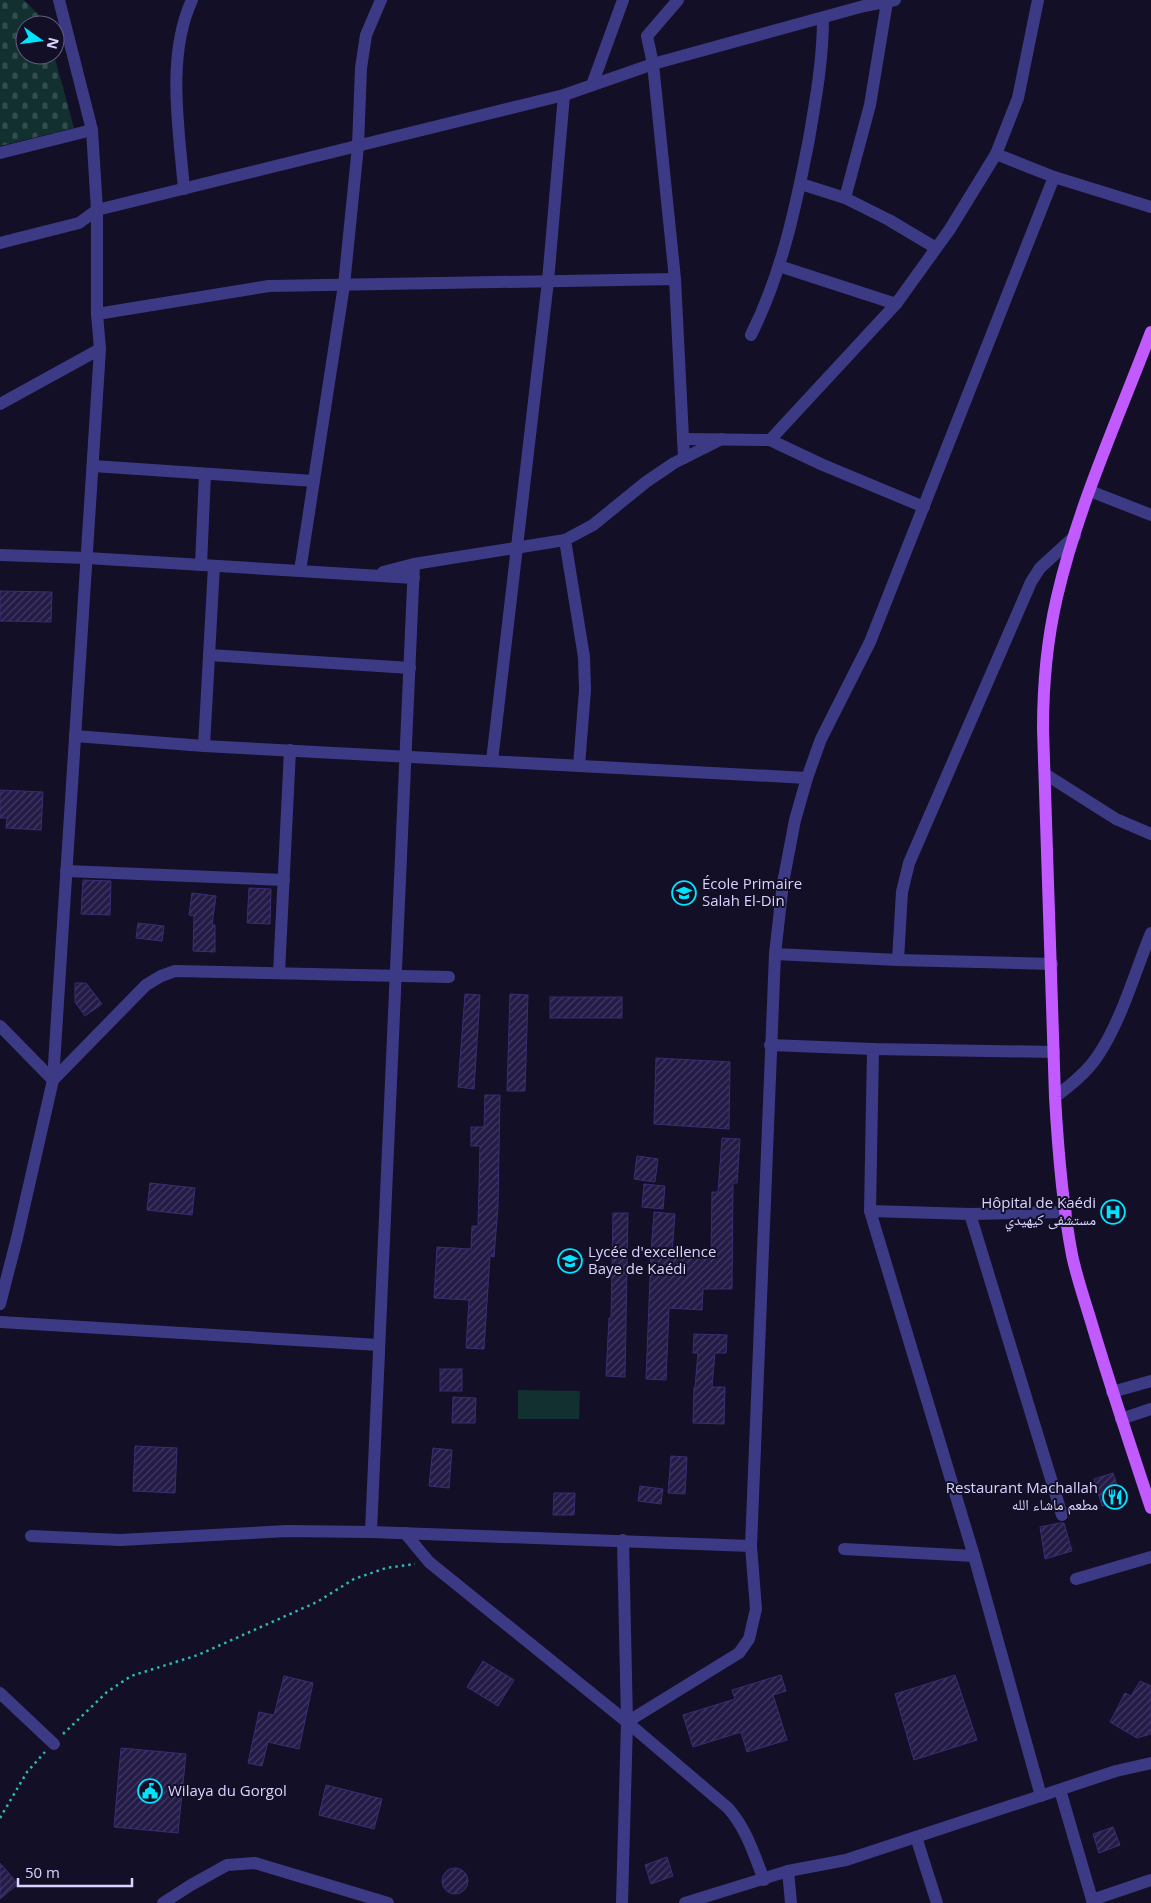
<svg xmlns="http://www.w3.org/2000/svg" width="1151" height="1903" font-family="'Open Sans','Noto Naskh Arabic',sans-serif">
  <style>
    .green { fill: #12302f }
    .cemetery { fill: url(#cemetery-stones) }
    .building { fill: url(#building-hatch); stroke: #3b2d73 }
    .lines { fill: none; stroke-linecap: round; stroke-linejoin: round }
    .path { stroke: #2fb8b0; stroke-width: 2.5; stroke-dasharray: 2.5 4; stroke-linecap: butt }
    .minor { stroke: #3d3a85; stroke-width: 12 }
    .major { stroke: #c25bff; stroke-width: 12 }
    .labels { text-anchor: middle; stroke-width: 4; stroke-linejoin: round; paint-order: stroke }
    .poi-label { font-size: 15px; fill: #d9d4ff; stroke: #130f26; text-anchor: start }
  </style>
  <defs>
    <pattern id="cemetery-stones" width="16" height="16" patternUnits="userSpaceOnUse" patternTransform="scale(1.25)"><rect width="16" height="16" fill="#12302f"/><path d="M2 7V4a2 2 0 0 1 4 0v3zM10 15v-3a2 2 0 0 1 4 0v3z" fill="#344d4e"/></pattern>
    <pattern id="building-hatch" width="6" height="6" patternUnits="userSpaceOnUse" patternTransform="scale(1.25)"><rect width="6" height="6" fill="#241b47"/><path d="M-1 1l2-2M0 6l6-6M5 7l2-2" fill="none" stroke="#433b63"/></pattern>
  </defs>
  <rect width="100%" height="100%" fill="#130f26"/>
  <polygon class="green" points="518,1390 580,1391 579,1419 518,1419"/>
  <polygon class="cemetery" points="0,0 24,0 42,18 45,25 25,25 25,55 54,55 74,128 0,146"/>
  <g class="building">
    <polygon points="0,591 52,592 51,622 0,621"/>
    <polygon points="0,790 43,792 41,830 6,828 7,818 0,818"/>
    <polygon points="83,880 111,881 110,915 81,914"/>
    <polygon points="249,888 271,889 270,924 247,923"/>
    <polygon points="192,893 216,896 212,925 215,925 215,952 193,951 194,916 189,915"/>
    <polygon points="138,923 164,926 162,941 136,938"/>
    <polygon points="75,983 86,983 102,1004 85,1016 75,1002"/>
    <polygon points="465,994 480,995 474,1089 458,1087"/>
    <polygon points="510,994 528,995 525,1091 507,1091"/>
    <rect x="550" y="997" width="72" height="21"/>
    <polygon points="656,1058 730,1062 729,1129 654,1124"/>
    <polygon points="485,1095 500,1095 498,1206 494,1257 490,1256 484,1349 466,1348 469,1300 434,1298 437,1247 471,1249 472,1226 478,1226 480,1146 471,1146 471,1127 484,1127"/>
    <polygon points="722,1138 740,1139 737,1183 733,1183 732,1289 703,1289 702,1310 669,1308 666,1380 646,1379 651,1252 654,1212 675,1214 672,1252 711,1255 712,1192 718,1192"/>
    <polygon points="637,1156 658,1159 655,1182 634,1179"/>
    <polygon points="150,1183 195,1188 192,1215 147,1210"/>
    <polygon points="644,1184 665,1186 663,1209 642,1207"/>
    <polygon points="613,1213 628,1213 625,1377 606,1376 609,1318 611,1318"/>
    <polygon points="694,1334 727,1335 726,1353 715,1353 712,1387 725,1387 724,1424 693,1423 694,1387 695,1387 698,1353 693,1353"/>
    <rect x="440" y="1369" width="22" height="22"/>
    <polygon points="453,1397 476,1398 475,1423 452,1423"/>
    <polygon points="135,1446 177,1448 175,1493 133,1491"/>
    <polygon points="433,1448 452,1450 449,1488 429,1486"/>
    <polygon points="671,1456 687,1457 685,1494 668,1493"/>
    <polygon points="1113,1473 1122,1500 1102,1506 1094,1479"/>
    <polygon points="640,1486 663,1489 661,1504 638,1501"/>
    <polygon points="554,1493 575,1493 574,1515 553,1515"/>
    <polygon points="1059,1523 1064,1523 1072,1551 1045,1559 1040,1527"/>
    <polygon points="483,1661 514,1680 498,1706 467,1687"/>
    <polygon points="781,1675 786,1691 773,1695 787,1740 747,1752 741,1732 693,1747 683,1715 735,1699 732,1690"/>
    <polygon points="955,1675 977,1740 914,1760 895,1694"/>
    <polygon points="284,1676 313,1683 299,1749 268,1742 262,1766 248,1763 259,1712 274,1715"/>
    <polygon points="1140,1681 1151,1686 1151,1734 1137,1738 1110,1722 1125,1693 1131,1696"/>
    <polygon points="121,1748 186,1754 178,1833 114,1827"/>
    <polygon points="326,1785 382,1799 374,1829 319,1815"/>
    <polygon points="1113,1827 1120,1845 1099,1853 1093,1834"/>
    <polygon points="667,1857 673,1876 651,1884 645,1865"/>
    <polygon points="0,1863 18,1884 0,1899"/>
    <circle cx="455" cy="1881" r="13"/>
  </g>
  <g class="lines">
    <g class="path">
      <polyline points="63,1734 107,1692 131,1676 198,1655 317,1602 354,1579 386,1568 415,1564"/>
      <polyline points="0,1818 27,1772 45,1752"/>
    </g>
    <g class="minor">
      <polyline points="678,0 647,36 653,64 675,279 684,458"/>
      <polyline points="592,85 623,0"/>
      <polyline points="0,153 92,130"/>
      <polyline points="996,154 1054,177 1151,207"/>
      <polyline points="801,184 845,198 889,220 936,248"/>
      <path d="M184,189C179,129 166,56 192,0"/>
      <polyline points="845,198 870,105 887,2"/>
      <polyline points="0,243 79,223 97,210 92,130 59,0"/>
      <polyline points="779,266 896,304"/>
      <polyline points="97,314 269,286 675,279"/>
      <path d="M751,335C782,273 796,206 809,139C816,98 823,59 823,18"/>
      <polyline points="0,404 100,349"/>
      <polyline points="683,439 770,440 823,465 924,507"/>
      <polyline points="770,440 896,304 950,229 996,154 1018,98 1038,0"/>
      <polyline points="93,466 314,481"/>
      <polyline points="1090,491 1151,515"/>
      <polyline points="565,540 584,657 585,690 579,766"/>
      <polyline points="0,555 87,558 414,578"/>
      <polyline points="201,565 205,474"/>
      <polyline points="300,571 344,285 358,146 361,68 366,35 381,0"/>
      <polyline points="383,572 414,564 565,540 593,525 646,482 674,463 722,439"/>
      <polyline points="209,655 410,668"/>
      <polyline points="75,736 204,746 807,778"/>
      <polyline points="204,746 214,566"/>
      <polyline points="492,761 548,281 564,95"/>
      <polyline points="1045,774 1116,819 1151,834"/>
      <polyline points="66,871 284,880"/>
      <polyline points="775,954 898,960 1052,964"/>
      <polyline points="898,960 902,892 909,863 1031,582 1040,568 1075,536"/>
      <polyline points="279,973 290,750"/>
      <polyline points="0,1026 53,1080 146,985 161,976 175,971 449,977"/>
      <polyline points="770,1045 873,1049 1054,1052"/>
      <polyline points="873,1049 870,1211 974,1556 1041,1796"/>
      <path d="M1055,1097C1071,1085 1086,1073 1097,1057C1122,1020 1134,974 1151,933"/>
      <polyline points="870,1211 970,1214 1066,1212"/>
      <polyline points="970,1214 1062,1515"/>
      <polyline points="0,1304 17,1238 53,1080 100,349 97,314 97,210 564,95 653,64 864,6 895,0"/>
      <polyline points="0,1322 379,1345"/>
      <polyline points="1112,1392 1151,1381"/>
      <polyline points="1121,1419 1151,1409"/>
      <polyline points="371,1532 414,564"/>
      <path d="M405,1533L429,1562L627,1722L728,1808C746,1828 754,1854 764,1880"/>
      <polyline points="31,1536 120,1540 287,1531 371,1532 751,1546"/>
      <polyline points="844,1549 974,1556"/>
      <polyline points="1076,1579 1151,1557"/>
      <polyline points="0,1693 54,1744"/>
      <polyline points="627,1722 739,1653 749,1639 756,1609 751,1546 775,954 783,883 795,820 807,778 821,739 870,642 1054,177"/>
      <polyline points="1060,1790 1093,1903"/>
      <polyline points="916,1837 937,1903"/>
      <polyline points="788,1871 791,1903"/>
      <polyline points="1092,1900 1151,1880"/>
      <polyline points="163,1903 191,1885 227,1865 255,1863 388,1903"/>
      <polyline points="622,1903 627,1722 623,1540"/>
      <polyline points="685,1903 788,1871 846,1860 1116,1771 1151,1763"/>
    </g>
    <path class="major" d="M1151,332C1118,419 1078,506 1057,597C1047,640 1043,685 1043,729L1055,1097C1058,1150 1062,1203 1072,1255C1077,1279 1086,1304 1093,1328C1111,1388 1131,1448 1151,1508"/>
  </g>
  <defs>
    <g id="school-ring" transform="scale(1.25)"><circle r="9.5" fill="#130f26" stroke="#00e5ff" stroke-width="1.5"/><path d="M0-5L7-2L0 1L-7-2ZM-4 1L0 2.5L4 1V4Q0 6-4 4Z" fill="#00e5ff"/></g>
    <g id="hospital-ring" transform="scale(1.25)"><circle r="9.5" fill="#130f26" stroke="#00e5ff" stroke-width="1.5"/><path d="M-5-5h3v3.5h4V-5h3V5h-3V1.5h-4V5h-3Z" fill="#00e5ff"/></g>
    <g id="restaurant-ring" transform="scale(1.25)"><circle r="9.5" fill="#130f26" stroke="#00e5ff" stroke-width="1.5"/><path d="M-5-6h1v4h1v-4h1v4h1v-4h1v5L-1.5 .5V6h-2V.5L-5-1ZM5-6V6H3V1.5H1.5Q1.5-4 5-6Z" fill="#00e5ff"/></g>
    <g id="civic-ring" transform="scale(1.25)"><circle r="9.5" fill="#130f26" stroke="#00e5ff" stroke-width="1.5"/><path d="M-.6-6.5H3V-4.5H.6V-3L4-1V1h2V6H-6V1h2V-1L-.6-3ZM-1.2 2.5V6h2.4V2.5Z" fill="#00e5ff"/></g>
  </defs>
  <g fill-rule="evenodd">
    <use href="#school-ring" x="684" y="893"/>
    <use href="#hospital-ring" x="1113" y="1212"/>
    <use href="#school-ring" x="570" y="1261"/>
    <use href="#restaurant-ring" x="1115" y="1497"/>
    <use href="#civic-ring" x="150" y="1791"/>
  </g>
  <g class="labels">
    <g class="poi-label">
      <text x="702" y="889">École Primaire<tspan x="702" dy="17">Salah El-Din</tspan></text>
      <text x="1096" y="1208" text-anchor="end">Hôpital de Kaédi<tspan x="1096" dy="17">مستشفى كيهيدي</tspan></text>
      <text x="588" y="1257">Lycée d'excellence<tspan x="588" dy="17">Baye de Kaédi</tspan></text>
      <text x="1098" y="1493" text-anchor="end">Restaurant Machallah<tspan x="1098" dy="17">مطعم ماشاء الله</tspan></text>
      <text x="168" y="1796">Wilaya du Gorgol</text>
    </g>
  </g>
  <g transform="translate(40 40) rotate(104)"><circle r="24" fill="#130f26" stroke="#625e7d"/>
  <path d="M0-4L9 19L0 12L-9 19Z" fill="#00e5ff"/>
  <text y="-8" font-size="14" font-weight="bold" text-anchor="middle" fill="#d9d4ff">N</text>
  </g>
  <path d="M18 1878v8h114v-8" fill="none" stroke="#d9d4ff" stroke-width="2.5"/>
  <text x="25" y="1878" font-size="15" fill="#d9d4ff" stroke="#130f26" stroke-width="4" paint-order="stroke">50 m</text>
</svg>
